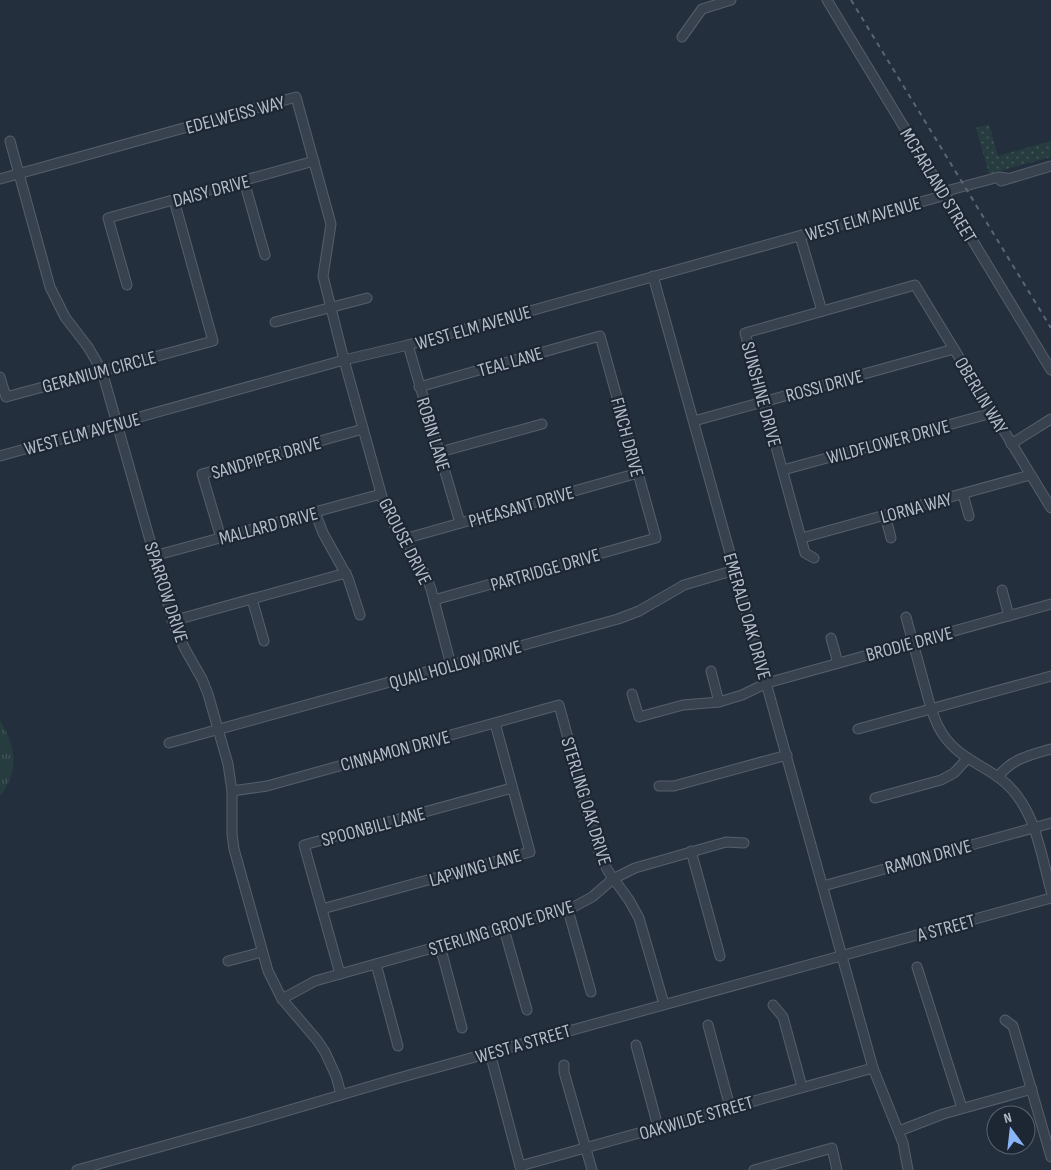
<svg xmlns="http://www.w3.org/2000/svg" width="1051" height="1170" font-family="'Sofia Sans Condensed',sans-serif">
  <style>
    .grass { fill: url(#grass-dots) }
    .park { fill: url(#park-tufts) }
    .lines { fill: none; stroke-linecap: round; stroke-linejoin: round }
    .minor-casing { stroke: #565f6c; stroke-width: 11 }
    .minor { stroke: #38414e; stroke-width: 9 }
    .rail { stroke: #5a6575; stroke-width: 2; stroke-dasharray: 5 5; stroke-linecap: butt }
    .labels { text-anchor: middle; stroke-width: 4.5; stroke-linejoin: round; paint-order: stroke }
    .street-label { font-size: 19px; fill: #b4bcc9; stroke: #1d2633 }
  </style>
  <defs>
    <pattern id="grass-dots" width="8" height="8" patternUnits="userSpaceOnUse" patternTransform="scale(1.25)"><rect width="8" height="8" fill="#263c3f"/><path d="M2 2h.1M6 6h.1" fill="none" stroke="#435659" stroke-width="1.8" stroke-linecap="round"/></pattern>
    <pattern id="park-tufts" width="24" height="20" patternUnits="userSpaceOnUse" patternTransform="scale(1.25)"><rect width="24" height="20" fill="#263c3f"/><path d="M3 7l-1-3M5 7V3M7 7l1-3M15 17l-1-3M17 17v-4M19 17l1-3" fill="none" stroke="#435659"/></pattern>
  </defs>
  <rect width="100%" height="100%" fill="#242f3e"/>
  <polygon class="grass" points="989,124 998,156 1051,141 1051,157 989,174 976,128"/>
  <path class="park" d="M0,720C16,747 20,771 0,796Z"/>
  <g class="lines">
    <g class="minor-casing">
      <g id="minor">
        <polyline points="827,0 1051,370"/>
        <polyline points="682,37 702,9 731,0"/>
        <polyline points="10,141 50,287 65,317 88,347 102,371 174,625 185,649 202,679 208,694 228,764 232,791 232,834 234,849 268,971 282,999 317,1040 325,1052 336,1076 341,1094"/>
        <polyline points="0,179 296,97 331,224 323,276 344,360 384,504 396,528 411,549 425,574 431,589 451,665"/>
        <polyline points="244,181 265,255"/>
        <polyline points="1001,181 1051,166"/>
        <polyline points="800,236 822,311"/>
        <polyline points="653,276 873,1068 903,1143 908,1170"/>
        <polyline points="127,285 108,218 314,161"/>
        <polyline points="275,322 367,298"/>
        <polyline points="408,345 460,523"/>
        <polyline points="0,377 6,397 213,341 174,200"/>
        <polyline points="419,387 600,336 656,538 434,600"/>
        <polyline points="694,421 954,349"/>
        <polyline points="1011,444 1051,419"/>
        <polyline points="440,452 542,424"/>
        <polyline points="0,456 344,360 408,345 935,198 945,195 950,190 999,177 1006,178"/>
        <polyline points="783,470 992,413"/>
        <polyline points="963,494 969,516"/>
        <polyline points="315,512 323,533 348,578 360,615"/>
        <polyline points="885,515 891,538"/>
        <polyline points="221,538 202,474 363,429"/>
        <polyline points="802,538 1030,475"/>
        <polyline points="404,539 638,473"/>
        <polyline points="154,556 381,494"/>
        <polyline points="814,558 805,553 745,333 915,285 1051,508"/>
        <polyline points="1002,590 1009,616"/>
        <polyline points="252,599 264,641"/>
        <path d="M906,617C912,639 918,661 924,683C929,701 933,720 944,736C958,756 978,763 998,777C1035,803 1040,851 1051,891"/>
        <polyline points="172,621 346,573"/>
        <polyline points="831,638 838,663"/>
        <polyline points="711,671 719,702"/>
        <polyline points="632,694 639,717 683,705 719,702 742,695 767,683 1051,604"/>
        <polyline points="858,729 1051,676"/>
        <polyline points="169,743 618,619 639,611 684,585 735,570"/>
        <path d="M998,777C1011,759 1030,755 1051,749"/>
        <polyline points="659,786 674,786 787,755"/>
        <polyline points="232,791 267,786 559,705 599,852 608,871 629,900 639,918 664,1004"/>
        <polyline points="875,798 941,780 954,773 967,759"/>
        <polyline points="691,851 720,956"/>
        <polyline points="823,886 1051,823"/>
        <polyline points="322,909 530,852 495,723"/>
        <polyline points="568,910 591,992"/>
        <polyline points="504,929 527,1010"/>
        <polyline points="440,946 462,1028"/>
        <polyline points="228,961 262,952"/>
        <polyline points="376,964 398,1046"/>
        <polyline points="917,967 962,1108"/>
        <polyline points="340,974 304,845 512,788"/>
        <polyline points="282,999 315,981 568,910 592,897 613,879 635,868 726,842 744,843"/>
        <polyline points="773,1005 783,1017 802,1087"/>
        <polyline points="1005,1020 1013,1026 1051,1157"/>
        <polyline points="708,1025 730,1107"/>
        <polyline points="636,1045 658,1127"/>
        <polyline points="490,1053 521,1170"/>
        <polyline points="564,1065 564,1072 592,1170"/>
        <polyline points="899,1131 943,1114 1032,1089"/>
        <polyline points="520,1166 873,1068"/>
        <polyline points="77,1170 249,1122 395,1079 1051,898"/>
        <polyline points="754,1170 832,1148 837,1170"/>
      </g>
    </g>
    <use href="#minor" class="minor"/>
    <polyline class="rail" points="851,0 1051,328"/>
  </g>
  <g class="labels">
    <g class="street-label">
      <text transform="translate(235 114) rotate(-15)" y="7">EDELWEISS WAY</text>
      <text transform="translate(939 185) rotate(59)" y="7">MCFARLAND STREET</text>
      <text transform="translate(211 190) rotate(-15)" y="7">DAISY DRIVE</text>
      <text transform="translate(863 218) rotate(-16)" y="7">WEST ELM AVENUE</text>
      <text transform="translate(473 327) rotate(-16)" y="7">WEST ELM AVENUE</text>
      <text transform="translate(510 361) rotate(-16)" y="7">TEAL LANE</text>
      <text transform="translate(99 371) rotate(-15)" y="7">GERANIUM CIRCLE</text>
      <text transform="translate(824 385) rotate(-15)" y="7">ROSSI DRIVE</text>
      <text transform="translate(762 394) rotate(75)" y="7">SUNSHINE DRIVE</text>
      <text transform="translate(982 395) rotate(59)" y="7">OBERLIN WAY</text>
      <text transform="translate(82 433) rotate(-15)" y="7">WEST ELM AVENUE</text>
      <text transform="translate(434 434) rotate(73)" y="7">ROBIN LANE</text>
      <text transform="translate(628 437) rotate(75)" y="7">FINCH DRIVE</text>
      <text transform="translate(888 441) rotate(-15)" y="7">WILDFLOWER DRIVE</text>
      <text transform="translate(266 457) rotate(-16)" y="7">SANDPIPER DRIVE</text>
      <text transform="translate(521 506) rotate(-16)" y="7">PHEASANT DRIVE</text>
      <text transform="translate(916 507) rotate(-15)" y="7">LORNA WAY</text>
      <text transform="translate(268 525) rotate(-15)" y="7">MALLARD DRIVE</text>
      <text transform="translate(406 541) rotate(63)" y="7">GROUSE DRIVE</text>
      <text transform="translate(545 569) rotate(-16)" y="7">PARTRIDGE DRIVE</text>
      <text transform="translate(167 592) rotate(72)" y="7">SPARROW DRIVE</text>
      <text transform="translate(748 616) rotate(74)" y="7">EMERALD OAK DRIVE</text>
      <text transform="translate(909 643) rotate(-15)" y="7">BRODIE DRIVE</text>
      <text transform="translate(455 664) rotate(-16)" y="7">QUAIL HOLLOW DRIVE</text>
      <text transform="translate(395 750) rotate(-15)" y="7">CINNAMON DRIVE</text>
      <text transform="translate(587 801) rotate(73)" y="7">STERLING OAK DRIVE</text>
      <text transform="translate(373 826) rotate(-15)" y="7">SPOONBILL LANE</text>
      <text transform="translate(928 856) rotate(-15)" y="7">RAMON DRIVE</text>
      <text transform="translate(475 867) rotate(-16)" y="7">LAPWING LANE</text>
      <text transform="translate(501 927) rotate(-17)" y="7">STERLING GROVE DRIVE</text>
      <text transform="translate(946 927) rotate(-15)" y="7">A STREET</text>
      <text transform="translate(523 1043) rotate(-16)" y="7">WEST A STREET</text>
      <text transform="translate(696 1117) rotate(-16)" y="7">OAKWILDE STREET</text>
    </g>
  </g>
  <g transform="translate(1011 1130) rotate(345)"><circle r="24" fill="#1d2633" stroke="#59626f"/>
  <path d="M0-4L9 19L0 12L-9 19Z" fill="#8ab4f8"/>
  <text y="-8" font-size="14" font-weight="bold" text-anchor="middle" fill="#b4bcc9">N</text>
  </g>
</svg>
